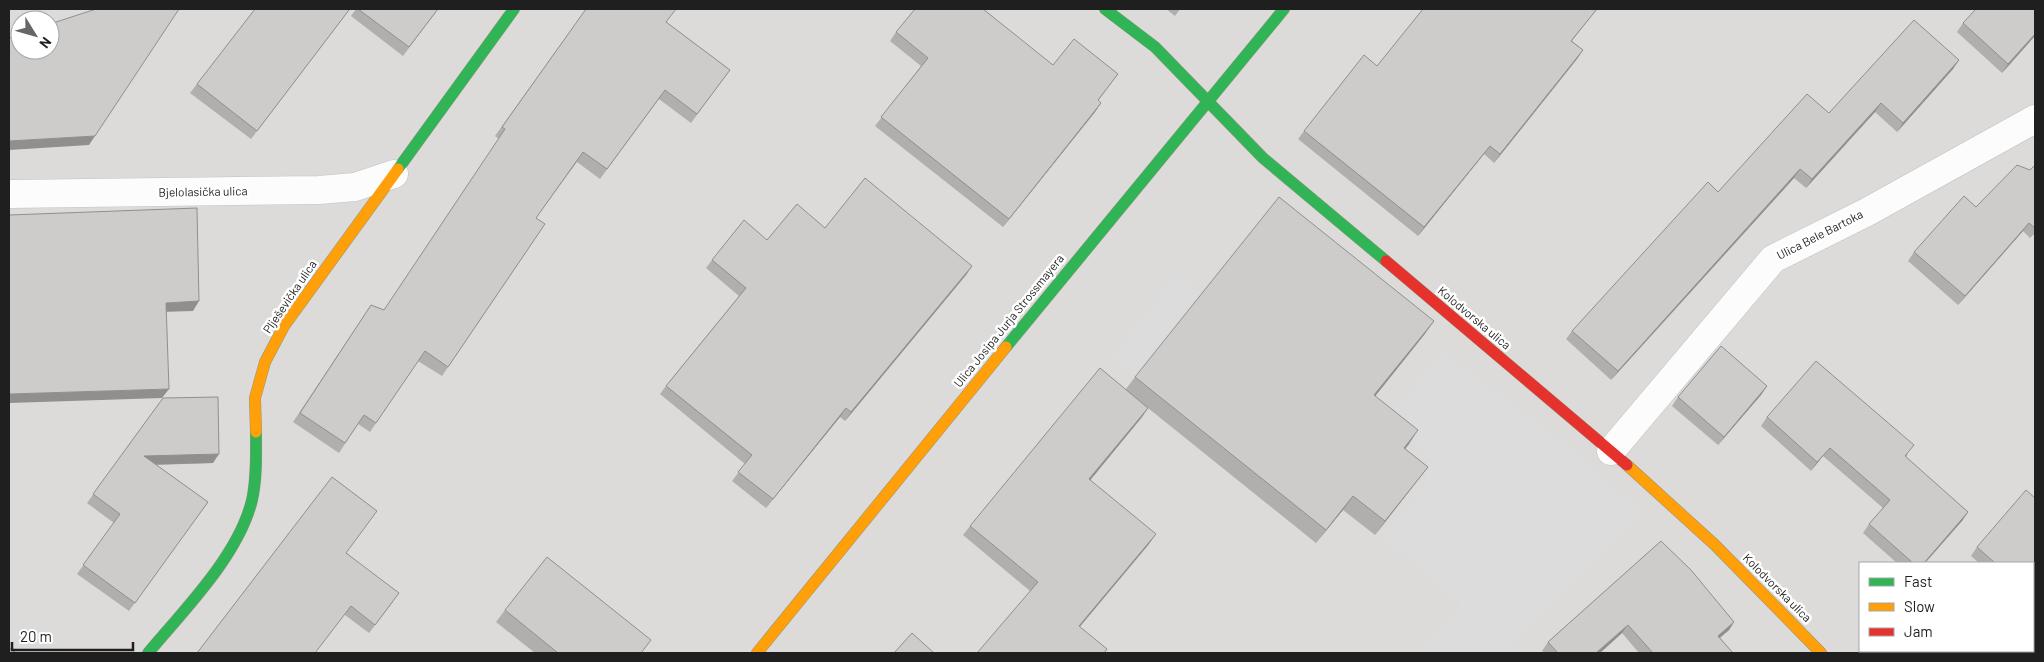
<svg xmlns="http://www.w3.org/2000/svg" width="2044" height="662" font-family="Barlow,sans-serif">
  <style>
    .residential { fill: #dcdbda; fill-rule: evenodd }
    .parking { fill: #dddcdc }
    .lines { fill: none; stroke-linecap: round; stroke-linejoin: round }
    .street-casing { stroke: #c3c2c1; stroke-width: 29 }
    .fast-casing { stroke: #939582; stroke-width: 12 }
    .slow-casing { stroke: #939582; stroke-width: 12 }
    .jam-casing { stroke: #939582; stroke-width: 12 }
    .street { stroke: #fcfcfc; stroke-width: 28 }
    .fast { stroke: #30b455; stroke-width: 11 }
    .slow { stroke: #ff9f0a; stroke-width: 11 }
    .jam { stroke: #e5322d; stroke-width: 11 }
    .wall { fill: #b1afae }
    .shaded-wall { fill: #908f8d }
    .building { fill: #ceccca; stroke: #908f8d }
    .labels { text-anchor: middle; stroke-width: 5; stroke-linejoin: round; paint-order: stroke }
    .street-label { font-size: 12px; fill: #1f1f1f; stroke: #fff }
  </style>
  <rect width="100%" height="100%" fill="#edebe9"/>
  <path class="residential" d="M9,9H2035V653H9ZM20,20H50V50H20ZM1860,563H2033V651H1860Z"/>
  <g class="parking">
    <polygon points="1177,274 1203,295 1137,377 1111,356"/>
    <polygon points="1442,351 1580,455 1643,514 1504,653 1414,653 1462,605 1383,537 1426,483 1426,472 1433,460 1388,421"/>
  </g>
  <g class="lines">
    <g class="street-casing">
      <g id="street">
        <polyline points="9,194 319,190 355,187 394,174"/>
        <polyline points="1611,451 1773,259 1867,212 2035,119"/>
      </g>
    </g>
    <g class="fast-casing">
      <g id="fast">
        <polyline points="1105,9 1155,47 1263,158 1386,261"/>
        <polyline points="398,169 514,9"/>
        <polyline points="1006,347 1284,9"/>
        <path d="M148,653C184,610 239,555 252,500C257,478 256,454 256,432"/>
      </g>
    </g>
    <g class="slow-casing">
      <g id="slow">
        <polyline points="256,432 255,398 265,362 284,326 398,169"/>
        <polyline points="1627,465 1715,545 1821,653"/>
        <polyline points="757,653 1006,347"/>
      </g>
    </g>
    <g class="jam-casing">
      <polyline id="jam" points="1386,261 1627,465"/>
    </g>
    <use href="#street" class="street"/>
    <use href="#fast" class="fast"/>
    <use href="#slow" class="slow"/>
    <use href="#jam" class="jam"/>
  </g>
  <g class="wall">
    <polygon points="356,9 438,9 403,56 351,16"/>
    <polygon points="586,9 666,22 730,70 691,123 659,99 600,179 577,162 536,218 545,224 442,376 418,361 370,432 358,424 339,453 293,422 371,305 384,310 499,139 495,136"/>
    <polygon points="1166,9 1180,9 1175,16"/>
    <polygon points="1597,9 1572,41 1583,50 1577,59 1494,163 1484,154 1418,236 1298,139 1304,131 1377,66"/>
    <polygon points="349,10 251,139 190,93 197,84"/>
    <polygon points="1963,23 2035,36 2002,73 1957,32"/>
    <polygon points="896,32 1053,65 1118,74 1098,101 1101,103 1095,112 1003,227 875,126 921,66 890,41"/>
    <polygon points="1959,60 1953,69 1897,132 1875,112 1806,188 1794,178 1611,380 1566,339 1572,331 1718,192 1829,113"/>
    <polygon points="2035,165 2035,233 2030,238 2023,231 1958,305 1908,261 1914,252 1976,207 2030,170"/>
    <polygon points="825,228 972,266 966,275 845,421 840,417 766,508 732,481 745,464 660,394 666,386 739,296 706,268 712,260 767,240"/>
    <polygon points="1434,321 1424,335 1375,396 1409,444 1405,449 1428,467 1418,480 1375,535 1343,510 1316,543 1148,408 1142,417 1090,480 1149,544 1080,626 1030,591 963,535 970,526 1126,389 1135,377"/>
    <polygon points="1767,386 1761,395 1718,445 1672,406 1678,397"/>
    <polygon points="163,398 213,463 156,465 208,502 129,611 77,574 114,523 87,503"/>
    <polygon points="1767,417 1908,454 1906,457 1968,512 1962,521 1925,563 1897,563 1863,533 1869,524 1883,508 1823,456 1811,471 1761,426"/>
    <polygon points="1661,541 1734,622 1729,630 1720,638 1733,653 1639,653 1622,633 1600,653 1545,653 1542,651 1548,642"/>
    <polygon points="1977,547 2033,563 1979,563 1971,556"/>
    <polygon points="347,553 393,602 369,633 345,615"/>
    <polygon points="505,610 642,653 535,653 496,622"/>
  </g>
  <g class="shaded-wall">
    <polygon points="2035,34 2035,36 2002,73 2008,64"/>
    <polygon points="1583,50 1577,59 1494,163 1500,154"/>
    <polygon points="1959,60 1953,69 1897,132 1903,123"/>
    <polygon points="1101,103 1095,112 1003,227 1009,219"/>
    <polygon points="1881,103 1875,112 1806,188 1812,179"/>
    <polygon points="95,136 89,145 9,150 9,141"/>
    <polygon points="1490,146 1484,154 1418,236 1424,227"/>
    <polygon points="1800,169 1794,178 1611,380 1618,371"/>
    <polygon points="2029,223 2023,231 1958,305 1965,296"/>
    <polygon points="972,266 966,275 845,421 851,412"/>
    <polygon points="199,301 193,311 160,312 166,303"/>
    <polygon points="1434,321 1424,335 1365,409 1374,395"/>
    <polygon points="1767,386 1761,395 1718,445 1724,437"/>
    <polygon points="169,389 162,398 9,403 9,394"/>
    <polygon points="846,408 840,417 766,508 773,499"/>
    <polygon points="1148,408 1142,417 1083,489 1089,479"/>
    <polygon points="1418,430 1409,444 1395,462 1404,448"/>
    <polygon points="1830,448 1823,456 1811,471 1817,462"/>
    <polygon points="219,454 213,463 138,465 144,456"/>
    <polygon points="1428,467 1418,480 1375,535 1385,521"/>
    <polygon points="1353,496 1343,510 1316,543 1326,530"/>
    <polygon points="1968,512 1962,521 1925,563 1924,563"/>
    <polygon points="1156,534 1149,544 1073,635 1079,626"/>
    <polygon points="1734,622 1729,630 1712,644 1718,636"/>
    <polygon points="1628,625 1622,633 1600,653 1596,653"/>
  </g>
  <g class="building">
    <polygon points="96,9 179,9 95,136 9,141 9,38 20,35 20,50 50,50 50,24"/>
    <polygon points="255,9 348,9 349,10 257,131 197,84"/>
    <polygon points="358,9 438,9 409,47"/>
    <polygon points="586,9 676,9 666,22 730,70 697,114 665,90 607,169 583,152 536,218 545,224 448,367 425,351 376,423 364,415 345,443 300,413 371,305 384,310 505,129 502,127"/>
    <polygon points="915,9 983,9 1053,65 1074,39 1118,74 1098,100 1101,103 1009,219 881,117 928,58 896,32"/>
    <polygon points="1423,9 1597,9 1571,41 1583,50 1500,154 1490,146 1424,227 1304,131 1364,55 1377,66"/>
    <polygon points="1976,9 2035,9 2035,34 2008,64 1963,23"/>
    <polygon points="1914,20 1959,60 1903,123 1881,103 1812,179 1800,169 1618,371 1572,331 1708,182 1718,192 1807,94 1829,113"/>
    <polygon points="2017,165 2030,170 2035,165 2035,228 2029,223 1965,296 1914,252 1964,196 1976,207"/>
    <polygon points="865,178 972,266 851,412 846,408 773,499 738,472 752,455 666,386 746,288 712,260 744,220 767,240 797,204 825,228"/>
    <polygon points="1279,197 1434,321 1374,395 1418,430 1404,448 1428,467 1385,521 1353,496 1326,530 1135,377"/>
    <polygon points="197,208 199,301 166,303 169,389 9,394 9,215"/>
    <polygon points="1721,346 1767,386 1724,437 1678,397"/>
    <polygon points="1816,361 1914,445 1905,456 1968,512 1924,563 1913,563 1869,524 1890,500 1830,448 1817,462 1767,417"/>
    <polygon points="1100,368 1148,408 1089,479 1156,534 1079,626 1107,649 1104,653 977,653 1038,582 970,526"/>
    <polygon points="218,397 219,454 144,456 208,502 135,603 83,565 120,514 93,494 163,398"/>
    <polygon points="332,477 377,511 346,553 399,593 375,625 351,606 315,653 197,653"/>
    <polygon points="2026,490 2035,498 2035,582 2033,585 2033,563 1995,563 1977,547"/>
    <polygon points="1661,541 1691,570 1734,622 1718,636 1733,653 1653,653 1628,625 1596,653 1558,653 1548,642"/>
    <polygon points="547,557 651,640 641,653 558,653 505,610"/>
    <polygon points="912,633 934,653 894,653"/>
    <polygon points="9,648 16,653 9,653"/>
  </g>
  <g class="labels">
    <g class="street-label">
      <text transform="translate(203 192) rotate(-1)" y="4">Bjelolasička ulica</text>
      <text transform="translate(1820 235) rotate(-27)" y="4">Ulica Bele Bartoka</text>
      <text transform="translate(290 297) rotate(-56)" y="4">Plješevička ulica</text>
      <text transform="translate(1474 318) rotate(40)" y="4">Kolodvorska ulica</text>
      <text transform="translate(1009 321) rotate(-51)" y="4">Ulica Josipa Jurja Strossmayera</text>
      <text transform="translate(1777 588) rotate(45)" y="4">Kolodvorska ulica</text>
    </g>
  </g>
  <rect width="2044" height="662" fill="none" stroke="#1f1f1f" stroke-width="20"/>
  <rect x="1859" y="562" width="175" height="90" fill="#ffffff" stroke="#a5a5a5"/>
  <rect x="1869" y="578" width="25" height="8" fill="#30b455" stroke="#a5a5a5"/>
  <text x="1904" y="587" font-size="15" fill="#1f1f1f">Fast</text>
  <rect x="1869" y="603" width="25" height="8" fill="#ff9f0a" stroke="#a5a5a5"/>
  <text x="1904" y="612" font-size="15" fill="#1f1f1f">Slow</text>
  <rect x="1869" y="628" width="25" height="8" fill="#e5322d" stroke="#a5a5a5"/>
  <text x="1904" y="637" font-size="15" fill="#1f1f1f">Jam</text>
  <g transform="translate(35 35) rotate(127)"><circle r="24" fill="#ffffff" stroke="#a5a5a5"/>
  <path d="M0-4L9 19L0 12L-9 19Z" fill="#676666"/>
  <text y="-8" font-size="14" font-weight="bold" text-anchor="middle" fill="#1f1f1f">N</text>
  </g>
  <path d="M12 642v8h121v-8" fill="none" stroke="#1f1f1f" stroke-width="2.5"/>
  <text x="20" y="642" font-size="15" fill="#1f1f1f" stroke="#ffffff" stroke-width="4" paint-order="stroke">20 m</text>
</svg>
